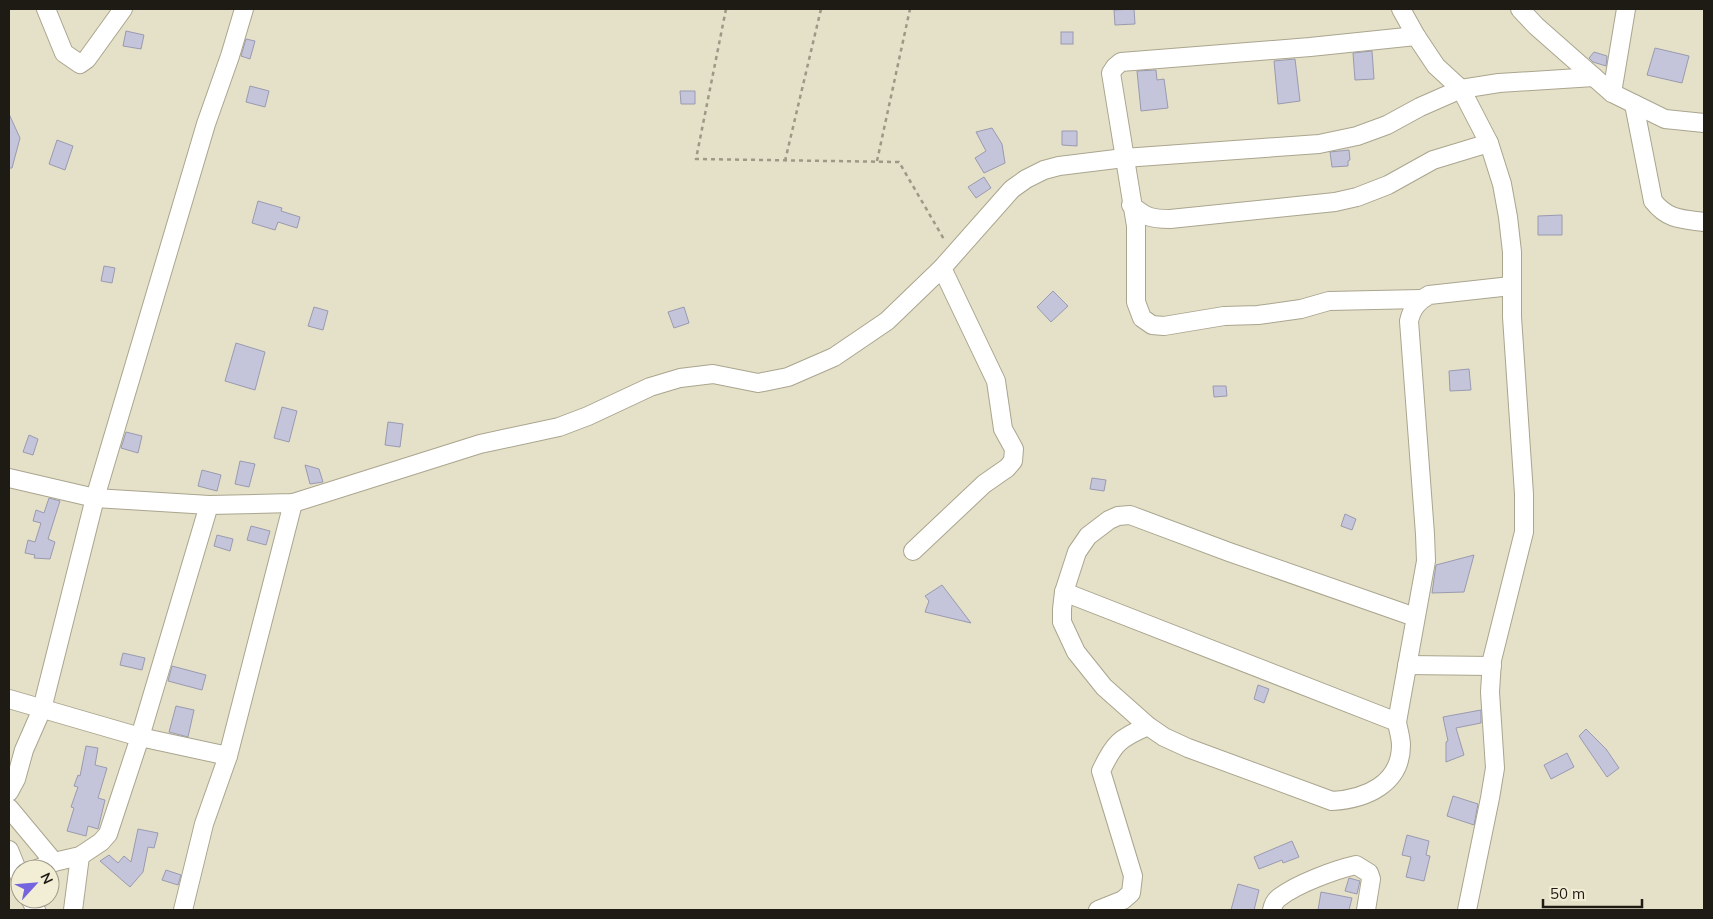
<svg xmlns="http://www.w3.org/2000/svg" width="1713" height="919" font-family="Mulish,sans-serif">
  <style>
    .building { fill: #c4c4db; stroke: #9a9ab0 }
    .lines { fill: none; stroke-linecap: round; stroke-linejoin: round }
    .minor-casing { stroke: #aaa58e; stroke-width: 20 }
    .path { stroke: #9d9987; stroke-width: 2.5; stroke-dasharray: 4 4; stroke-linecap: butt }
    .minor { stroke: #fff; stroke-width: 18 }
  </style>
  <rect width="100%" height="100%" fill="#e5e0c8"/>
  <g class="building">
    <polygon points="1134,9 1135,24 1115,25 1114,10"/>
    <polygon points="126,31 144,35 141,49 123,46"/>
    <rect x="1061" y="32" width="12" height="12"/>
    <polygon points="246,39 255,41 250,59 241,56"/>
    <polygon points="1655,48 1689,56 1682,83 1647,75"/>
    <polygon points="1372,51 1374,79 1355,80 1353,53"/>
    <polygon points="1594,52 1607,56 1606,66 1593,62 1589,58"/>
    <polygon points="1295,59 1300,101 1278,104 1274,61"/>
    <polygon points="1156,70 1157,80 1164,79 1168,108 1141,111 1137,71"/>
    <polygon points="250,86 269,91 265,107 246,102"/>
    <polygon points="680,91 695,91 695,104 681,104"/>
    <polygon points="9,114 20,138 12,168 9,168"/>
    <polygon points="992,128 1002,144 1005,163 984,173 975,158 986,151 976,132"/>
    <polygon points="1062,131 1077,131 1077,146 1062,145"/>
    <polygon points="57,140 73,146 65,170 49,164"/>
    <polygon points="1349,150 1350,160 1348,161 1348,166 1332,167 1330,152"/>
    <polygon points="984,177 991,188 976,198 968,187"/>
    <polygon points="258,201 282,208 281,211 300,217 297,228 278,222 275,230 252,223"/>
    <polygon points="1562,215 1562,235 1538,235 1538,216"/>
    <polygon points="104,266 115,268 112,283 101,281"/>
    <polygon points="1053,291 1068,306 1051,322 1037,307"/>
    <polygon points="314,307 328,311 323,330 308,326"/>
    <polygon points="684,307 689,323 674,328 668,312"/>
    <polygon points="236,343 265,352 255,390 225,381"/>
    <polygon points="1469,369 1471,390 1450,391 1449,371"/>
    <polygon points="1213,386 1226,386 1227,396 1214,397"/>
    <polygon points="282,407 297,411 289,442 274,438"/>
    <polygon points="388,422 403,424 400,447 385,445"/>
    <polygon points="126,432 142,436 138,453 121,448"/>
    <polygon points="29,435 38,439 33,455 23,452"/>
    <polygon points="240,461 255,464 249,487 235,484"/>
    <polygon points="305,465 319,469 323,482 310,484"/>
    <polygon points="202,470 221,475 217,491 198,486"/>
    <polygon points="1092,478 1106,480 1104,491 1090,489"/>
    <polygon points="49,498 60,501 48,539 55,542 50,559 34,558 35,555 25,553 28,540 35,542 41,523 33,521 36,510 44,513"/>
    <polygon points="1345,514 1356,519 1352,530 1341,526"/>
    <polygon points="251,526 270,531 266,545 247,540"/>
    <polygon points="217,535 233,539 230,551 214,546"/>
    <polygon points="1474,555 1464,592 1432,593 1436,565"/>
    <polygon points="942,585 971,623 925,612 929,601 925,596"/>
    <polygon points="123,653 145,658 142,670 120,665"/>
    <polygon points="172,666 206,675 202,690 168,681"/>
    <polygon points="1258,685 1269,689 1264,703 1254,699"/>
    <polygon points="176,706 194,710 188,737 169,732"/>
    <polygon points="1481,710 1481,723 1456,728 1464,755 1446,762 1446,742 1448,741 1443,717"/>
    <polygon points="1586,729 1606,749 1619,768 1607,777 1579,736"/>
    <polygon points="86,746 98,748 95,765 107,768 98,798 105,800 98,829 88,826 86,836 67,831 74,808 71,807 78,787 74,786 78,775 80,776"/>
    <polygon points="1567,753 1574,767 1551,779 1544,765"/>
    <polygon points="1453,796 1478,804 1474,825 1447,816"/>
    <polygon points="138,829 158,833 154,848 148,847 143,872 130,887 100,861 109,855 118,863 124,856 131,862"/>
    <polygon points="1407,835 1429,841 1426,855 1430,856 1424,881 1406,877 1411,857 1402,855"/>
    <polygon points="1292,841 1299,857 1283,863 1282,860 1259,869 1254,857"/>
    <polygon points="166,870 181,875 178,885 162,880"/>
    <polygon points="1349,878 1360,881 1357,894 1345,891"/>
    <polygon points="1238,884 1259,890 1254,910 1231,910"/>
    <polygon points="1321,892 1352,898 1349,910 1318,910"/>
  </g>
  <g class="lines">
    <g class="minor-casing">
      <g id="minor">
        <polyline points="46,9 64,53 80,64 87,59 123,9"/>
        <polyline points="1401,9 1416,36 1436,66 1461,89 1489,143 1502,184 1508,217 1512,252 1512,317 1524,494 1524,532 1492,660 1490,692 1495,768 1490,798 1467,910"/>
        <polyline points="1520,9 1536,26 1612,93 1665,119 1704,123"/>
        <polyline points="1416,36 1310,47 1121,62 1115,67 1111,73 1136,226 1136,302 1142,318 1152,325 1164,326 1224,316 1258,315 1301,309 1329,301 1421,299"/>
        <polyline points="1612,93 1626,9"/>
        <path d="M1634,104L1653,201C1668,220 1682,219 1704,222"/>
        <path d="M1131,205C1146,217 1150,219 1170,219L1335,202L1357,197L1388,185L1433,160L1489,143"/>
        <polyline points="9,478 95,498 209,505 293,503 480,444 559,427 588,416 650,387 680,378 713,374 758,383 788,377 834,357 887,321 942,268 1012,189 1026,179 1044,170 1059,166 1124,158 1319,144 1357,136 1387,125 1420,107 1461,89 1499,83 1594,77"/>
        <polyline points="913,551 984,484 1007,468 1013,461 1014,449 1003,429 996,381 942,268"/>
        <polyline points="1064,592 1397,722"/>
        <path d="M1415,617L1229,552L1130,515L1118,516L1109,520L1088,536L1077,552L1064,592L1062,609V622L1076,652L1104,687L1148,726L1164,737L1188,748L1332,801C1366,799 1401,784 1401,745C1401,738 1398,729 1397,722L1426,561L1425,534L1409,321C1412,308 1418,301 1429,295L1511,286"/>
        <polyline points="1407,665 1492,666"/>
        <polyline points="9,699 140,737 228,756"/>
        <polyline points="9,792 16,779 24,750 42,709 95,498 206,124 230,56 244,9"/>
        <polyline points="9,808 54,862"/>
        <polyline points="9,850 20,877"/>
        <polyline points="37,869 54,862 80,856 101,842 108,834 140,737 209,505"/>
        <polyline points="30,899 36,910"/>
        <polyline points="73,910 80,856"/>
        <polyline points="183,910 204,824 228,756 293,503"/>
        <path d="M1098,910L1123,900L1131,893L1133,876L1101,771C1114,743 1120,738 1148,726"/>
        <path d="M1272,910C1273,905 1275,900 1280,897C1297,884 1334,870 1356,865L1369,873L1371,879L1366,910"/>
      </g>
    </g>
    <g class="path">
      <polyline points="726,9 696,159 899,162 945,241"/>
      <polyline points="785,161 821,9"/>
      <polyline points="877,161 910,9"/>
    </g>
    <use href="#minor" class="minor"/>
  </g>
  <rect width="1713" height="919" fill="none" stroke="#1d1b13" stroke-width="20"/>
  <g transform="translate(35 884) rotate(64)"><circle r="24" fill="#f2edd5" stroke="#9d9987"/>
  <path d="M0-4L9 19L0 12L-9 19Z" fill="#7564df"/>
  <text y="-8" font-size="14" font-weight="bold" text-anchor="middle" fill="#1d1b13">N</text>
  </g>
  <path d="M1543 899v8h99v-8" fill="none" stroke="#1d1b13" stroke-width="2.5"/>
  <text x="1550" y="899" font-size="15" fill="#1d1b13" stroke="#f2edd5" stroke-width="4" paint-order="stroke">50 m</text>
</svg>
